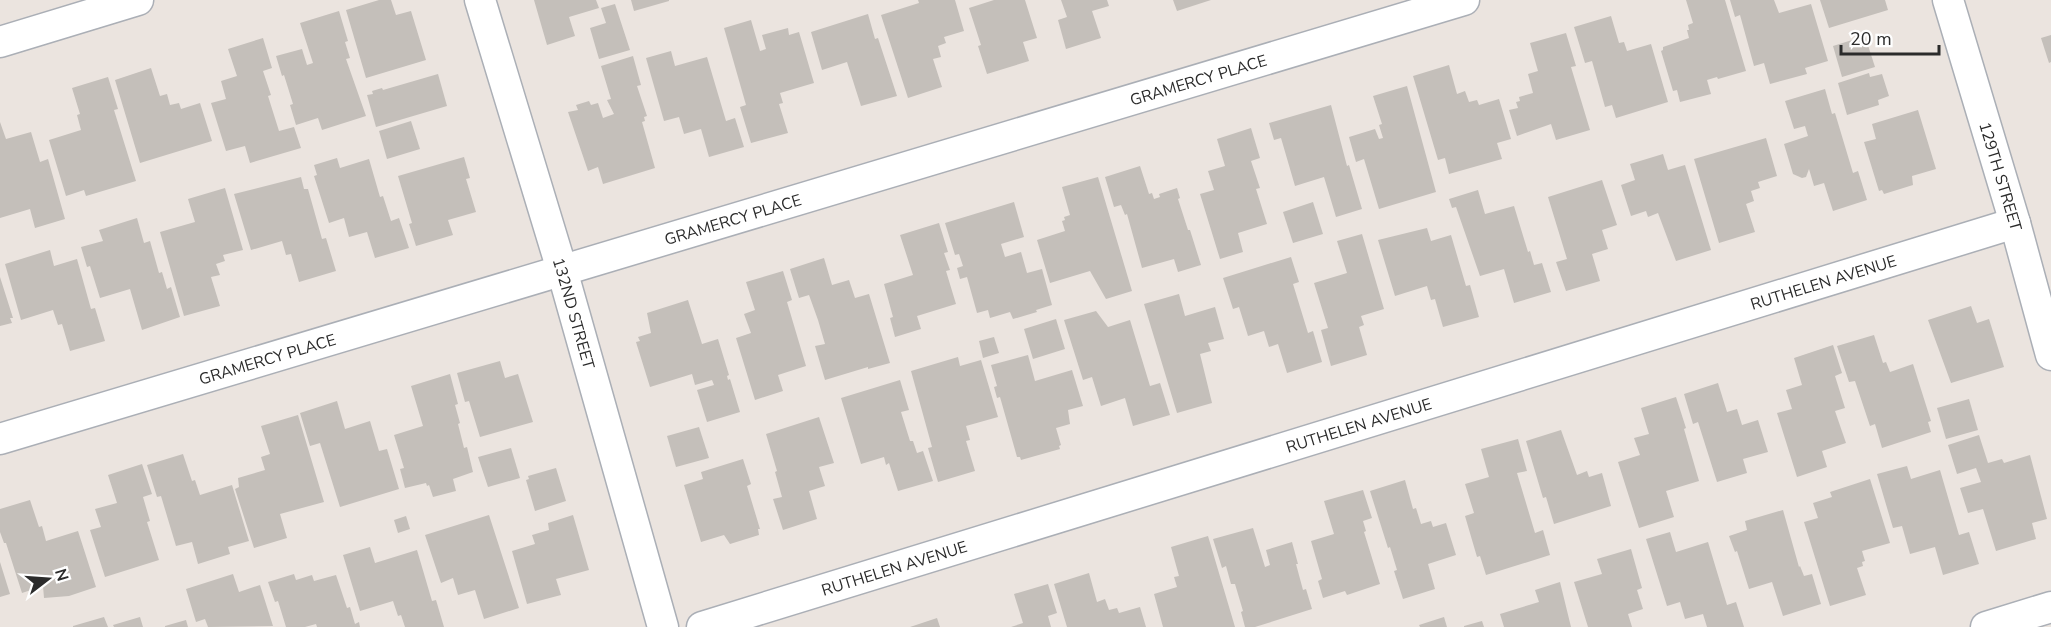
<svg xmlns="http://www.w3.org/2000/svg" width="2051" height="627" font-family="'Nunito Sans',sans-serif">
  <style>
    .building { fill: #c4bfba }
    .lines { fill: none; stroke-linecap: round; stroke-linejoin: round }
    .street-casing { stroke: #abafb6; stroke-width: 33 }
    .street { stroke: #fff; stroke-width: 30 }
    .labels { text-anchor: middle; stroke-width: 4.5; stroke-linejoin: round; paint-order: stroke }
    .street-label { font-size: 16px; fill: #2b2b2b; stroke: #fff }
  </style>
  <rect width="100%" height="100%" fill="#ebe4df"/>
  <g class="building">
    <polygon points="379,0 391,0 396,15 411,11 426,60 366,78 346,10"/>
    <polygon points="534,0 596,0 599,8 569,17 575,36 547,45"/>
    <polygon points="631,0 669,0 669,1 634,11"/>
    <polygon points="918,0 955,0 964,31 944,37 946,43 938,46 941,57 933,59 942,87 908,98 881,15 919,3"/>
    <polygon points="994,0 1025,0 1037,38 1023,42 1029,61 987,74 978,46 981,45 969,8"/>
    <polygon points="1061,0 1107,0 1109,6 1092,11 1101,38 1066,49 1058,20 1067,17"/>
    <polygon points="1173,0 1211,0 1177,11"/>
    <polygon points="1686,0 1725,0 1746,71 1718,79 1717,77 1707,80 1711,94 1680,102 1677,90 1673,91 1661,51 1663,50 1663,47 1689,38 1687,30 1689,30 1688,25 1693,23"/>
    <polygon points="1730,0 1774,0 1779,13 1811,4 1828,61 1805,68 1807,74 1770,84 1764,63 1754,66 1740,15 1735,17"/>
    <polygon points="1820,0 1885,0 1888,10 1829,28"/>
    <polygon points="615,4 630,50 599,59 590,28 606,23 601,8"/>
    <polygon points="339,11 348,41 345,42 350,58 346,59 366,116 322,130 318,118 296,125 290,105 293,104 284,75 282,76 276,56 302,49 307,65 313,63 300,23"/>
    <polygon points="868,14 875,39 878,38 897,96 861,106 847,62 822,70 811,32"/>
    <polygon points="1611,16 1619,43 1624,42 1627,51 1651,44 1668,102 1616,118 1612,105 1605,107 1592,61 1585,63 1574,27"/>
    <polygon points="751,20 760,51 766,49 762,35 788,28 789,35 799,32 814,83 780,93 783,103 779,104 788,133 751,143 740,107 746,105 724,28"/>
    <polygon points="1566,33 1576,66 1571,67 1590,130 1556,140 1551,124 1517,136 1509,110 1518,108 1516,102 1520,101 1519,97 1533,93 1528,74 1538,71 1530,43"/>
    <polygon points="2051,35 2051,62 2049,63 2041,38"/>
    <polygon points="1865,36 1875,67 1842,77 1833,46"/>
    <polygon points="263,38 272,68 263,71 271,95 268,96 279,131 294,127 301,148 250,163 245,146 226,151 211,103 226,99 221,81 237,76 228,49"/>
    <polygon points="671,51 675,66 707,57 726,121 735,118 744,147 709,157 701,129 684,134 679,117 664,121 646,58"/>
    <polygon points="633,56 641,85 637,86 647,116 644,117 645,121 642,122 655,168 603,184 598,167 588,171 568,112 578,110 576,105 589,101 591,105 598,103 603,118 614,114 607,100 611,99 601,66"/>
    <polygon points="1449,65 1457,94 1465,91 1469,102 1477,100 1479,105 1499,99 1511,139 1497,143 1502,159 1449,174 1445,158 1438,160 1413,76"/>
    <polygon points="151,68 160,96 167,94 170,105 179,103 181,109 200,103 212,141 140,163 115,80"/>
    <polygon points="1869,73 1870,77 1882,74 1889,96 1878,100 1879,105 1847,115 1838,83"/>
    <polygon points="438,74 447,106 376,127 367,95 373,94 372,91 382,88 383,90"/>
    <polygon points="108,77 118,109 114,110 136,181 86,196 84,190 66,196 49,140 81,130 77,115 80,114 72,88"/>
    <polygon points="1407,86 1436,192 1379,209 1364,159 1356,162 1349,137 1375,129 1379,139 1383,138 1379,125 1382,124 1373,96"/>
    <polygon points="1825,89 1832,114 1835,113 1853,173 1858,171 1867,200 1833,211 1824,183 1814,186 1809,169 1806,177 1802,178 1793,174 1784,144 1808,136 1805,126 1794,129 1785,101"/>
    <polygon points="1331,105 1347,166 1349,165 1362,209 1336,217 1324,177 1295,186 1281,138 1274,140 1269,123"/>
    <polygon points="1918,110 1936,169 1912,176 1913,185 1884,194 1882,190 1879,191 1864,142 1876,139 1872,124"/>
    <polygon points="411,121 420,149 387,159 379,131"/>
    <polygon points="0,122 6,139 31,132 40,162 48,159 65,219 35,228 30,209 0,218"/>
    <polygon points="1251,128 1260,158 1251,161 1260,188 1256,189 1267,224 1238,233 1243,252 1220,259 1200,194 1214,190 1208,171 1225,166 1217,139"/>
    <polygon points="1766,138 1777,176 1758,182 1760,188 1751,191 1754,201 1746,204 1755,232 1719,243 1694,159"/>
    <polygon points="1663,154 1668,170 1685,165 1711,250 1676,261 1658,213 1648,217 1646,211 1631,216 1621,185 1635,180 1630,164"/>
    <polygon points="464,157 470,178 466,179 476,212 448,220 453,235 416,246 409,224 412,223 398,176"/>
    <polygon points="337,158 340,168 369,159 380,197 383,196 391,221 399,218 409,248 375,258 367,232 349,237 344,218 329,223 314,176 317,175 314,165"/>
    <polygon points="1140,166 1149,194 1152,193 1154,199 1160,197 1159,194 1177,188 1180,198 1178,199 1188,230 1190,230 1201,265 1178,272 1174,259 1142,268 1127,214 1125,215 1121,205 1114,207 1105,177"/>
    <polygon points="301,177 304,189 308,189 322,239 326,238 336,271 299,282 291,254 286,255 282,241 251,250 234,194"/>
    <polygon points="1098,177 1132,291 1106,299 1090,271 1050,283 1037,240 1065,231 1062,221 1065,220 1064,217 1070,215 1062,187"/>
    <polygon points="1602,180 1617,225 1602,230 1608,249 1592,254 1600,281 1566,291 1556,262 1567,259 1548,197"/>
    <polygon points="225,188 243,250 223,255 225,261 216,264 220,275 211,277 220,306 184,316 160,232 195,222 188,199"/>
    <polygon points="1478,190 1485,214 1514,206 1528,252 1530,251 1534,265 1542,263 1551,292 1514,303 1504,269 1480,276 1456,207 1452,208 1449,199"/>
    <polygon points="1014,202 1024,237 1001,244 1005,257 1021,252 1027,273 1042,269 1052,305 1036,310 1037,312 1013,319 1010,312 990,318 988,310 977,313 967,277 960,279 957,268 963,266 959,254 955,255 945,223"/>
    <polygon points="1313,202 1323,234 1293,243 1283,212"/>
    <polygon points="137,218 144,243 150,241 159,273 162,272 167,289 171,287 180,317 142,330 130,289 100,298 90,266 87,267 81,247 103,241 99,230"/>
    <polygon points="939,223 948,252 944,253 950,270 946,271 956,304 917,316 921,329 895,337 890,318 893,317 884,284 913,275 900,235"/>
    <polygon points="1427,228 1431,241 1451,235 1466,286 1470,285 1479,317 1443,327 1435,299 1431,300 1427,286 1395,296 1378,240"/>
    <polygon points="1362,234 1384,309 1361,316 1364,325 1359,327 1367,355 1331,366 1321,330 1328,328 1314,283 1347,273 1337,241"/>
    <polygon points="50,250 54,266 77,259 91,309 95,308 105,341 70,351 62,324 58,325 53,310 21,320 5,264"/>
    <polygon points="1291,257 1299,282 1293,284 1308,333 1313,331 1322,362 1287,373 1278,344 1269,347 1264,331 1248,336 1239,307 1233,309 1223,278"/>
    <polygon points="824,258 832,285 849,280 855,298 869,294 890,363 868,369 868,367 825,380 815,346 825,344 818,320 809,295 799,298 790,269"/>
    <polygon points="783,271 792,300 787,302 806,366 778,375 783,391 755,400 736,338 751,333 744,314 755,310 746,282"/>
    <polygon points="0,277 13,318 10,318 12,323 0,326"/>
    <polygon points="1179,294 1185,316 1215,307 1224,339 1208,343 1211,351 1200,354 1212,403 1177,413 1144,304"/>
    <polygon points="688,300 702,344 718,339 729,375 727,376 728,380 730,379 740,412 707,422 697,390 714,385 712,380 695,385 692,374 650,387 636,342 640,341 638,337 651,333 647,313"/>
    <polygon points="1971,306 1977,323 1989,319 2004,367 1951,383 1928,320"/>
    <polygon points="1096,311 1108,327 1130,320 1150,386 1160,383 1170,415 1133,426 1125,398 1101,406 1092,377 1083,380 1064,320"/>
    <polygon points="1056,319 1065,349 1033,359 1024,329"/>
    <polygon points="1874,335 1883,363 1886,362 1890,372 1913,364 1931,421 1928,422 1931,432 1882,448 1875,424 1870,426 1855,381 1849,382 1837,346"/>
    <polygon points="994,337 999,353 983,358 979,341"/>
    <polygon points="1833,345 1842,373 1835,376 1845,408 1835,411 1846,443 1822,451 1827,467 1797,477 1777,413 1792,409 1786,390 1802,385 1794,358"/>
    <polygon points="1028,355 1035,381 1072,370 1083,406 1068,410 1070,424 1056,428 1061,445 1059,446 1060,449 1021,460 1020,457 1017,457 1000,397 997,398 994,387 997,386 991,365"/>
    <polygon points="958,357 960,366 981,360 998,417 966,426 970,440 966,441 975,471 938,482 928,448 932,447 911,371"/>
    <polygon points="500,361 505,378 518,374 533,422 480,437 469,401 465,402 457,373"/>
    <polygon points="450,374 458,404 455,405 460,423 458,424 464,448 467,447 473,472 453,479 456,491 433,497 429,485 427,486 426,483 405,488 400,469 404,468 394,435 423,426 411,386"/>
    <polygon points="900,380 909,410 901,412 910,441 913,441 917,453 923,451 933,481 898,491 889,463 886,465 884,457 861,464 841,398"/>
    <polygon points="1718,383 1727,412 1737,409 1742,425 1758,420 1768,452 1743,459 1747,473 1717,482 1698,422 1693,424 1684,394"/>
    <polygon points="1676,397 1686,428 1684,429 1699,481 1666,491 1674,517 1639,528 1618,462 1640,455 1634,438 1649,434 1641,408"/>
    <polygon points="1969,399 1978,430 1946,439 1937,408"/>
    <polygon points="337,401 345,429 370,421 379,451 387,449 399,489 340,507 320,443 310,446 300,413"/>
    <polygon points="298,415 324,502 280,514 287,538 254,548 235,489 239,487 238,478 265,470 261,457 270,454 261,426"/>
    <polygon points="819,417 834,463 819,467 825,486 809,491 817,519 783,530 773,499 782,497 775,472 777,471 766,434"/>
    <polygon points="699,427 709,458 676,467 667,436"/>
    <polygon points="1561,430 1577,475 1587,471 1589,477 1602,473 1611,506 1554,524 1546,497 1543,498 1526,441"/>
    <polygon points="1979,435 1988,463 2002,459 2004,463 2030,455 2047,519 2032,523 2036,539 1996,551 1983,509 1968,513 1960,488 1981,482 1976,468 1957,474 1948,445"/>
    <polygon points="1518,439 1527,471 1517,473 1535,533 1543,530 1550,555 1486,575 1480,556 1477,557 1465,516 1474,513 1465,484 1489,477 1481,449"/>
    <polygon points="511,448 520,478 488,487 478,457"/>
    <polygon points="183,454 192,481 195,480 200,495 232,485 249,541 228,547 230,554 198,564 192,542 176,546 161,496 157,497 147,465"/>
    <polygon points="743,459 751,484 747,486 760,529 758,529 759,535 730,544 724,535 701,542 684,485 703,479 701,472"/>
    <polygon points="142,464 152,494 143,497 150,521 147,522 159,560 105,577 90,530 101,527 95,509 117,503 108,475"/>
    <polygon points="1907,466 1911,479 1940,470 1959,535 1969,532 1979,564 1943,575 1935,547 1910,554 1902,526 1893,528 1877,474"/>
    <polygon points="556,468 566,501 535,511 526,480 529,479 528,476"/>
    <polygon points="1870,479 1890,543 1862,551 1865,561 1862,562 1863,566 1857,568 1866,595 1830,606 1804,522 1818,518 1813,503 1832,497 1830,492"/>
    <polygon points="1405,480 1413,509 1416,508 1421,524 1431,521 1433,527 1446,523 1456,555 1428,564 1435,589 1403,599 1394,571 1397,570 1390,547 1388,548 1370,491"/>
    <polygon points="1363,490 1372,518 1363,521 1366,531 1364,532 1380,584 1347,595 1345,591 1323,598 1318,581 1322,579 1311,541 1334,534 1324,501"/>
    <polygon points="30,500 39,527 42,526 46,541 78,531 96,587 69,596 44,598 43,586 22,593 6,543 4,543 0,532 0,509"/>
    <polygon points="1783,510 1799,567 1800,566 1804,576 1812,574 1821,604 1783,616 1772,582 1749,589 1737,551 1735,552 1729,536 1747,530 1745,521"/>
    <polygon points="489,515 519,608 484,619 475,590 458,595 453,578 441,583 425,535"/>
    <polygon points="573,515 589,570 556,579 561,595 527,604 512,551 535,544 532,535 549,530 548,523"/>
    <polygon points="406,516 410,529 398,533 394,520"/>
    <polygon points="1253,528 1265,567 1270,565 1266,550 1292,542 1298,564 1296,564 1303,590 1306,589 1312,609 1255,627 1245,627 1241,612 1243,611 1235,584 1231,584 1226,566 1222,568 1213,539"/>
    <polygon points="1670,532 1676,552 1708,542 1727,605 1736,602 1744,627 1707,627 1703,614 1685,619 1680,602 1667,606 1646,539"/>
    <polygon points="1208,536 1235,627 1163,627 1154,594 1177,587 1174,577 1179,576 1171,547"/>
    <polygon points="370,547 375,563 417,550 432,601 436,600 444,627 405,627 401,615 398,616 393,601 360,611 343,555"/>
    <polygon points="1631,549 1642,588 1637,590 1643,609 1628,614 1632,627 1588,627 1574,582 1602,574 1597,559"/>
    <polygon points="0,562 10,594 0,597"/>
    <polygon points="1089,573 1097,602 1105,599 1109,610 1117,608 1119,613 1140,607 1146,627 1067,627 1054,584"/>
    <polygon points="233,574 239,592 260,585 273,626 208,627 205,619 196,622 186,589"/>
    <polygon points="294,574 296,580 312,575 314,581 336,575 347,608 350,607 355,624 359,622 360,627 317,627 316,624 305,627 286,627 278,601 275,602 268,582"/>
    <polygon points="1560,582 1571,627 1504,627 1500,614 1539,602 1535,590"/>
    <polygon points="1048,584 1057,613 1048,616 1051,627 1011,627 1023,623 1014,594"/>
    <polygon points="104,617 108,627 73,627 73,626"/>
    <polygon points="140,617 143,627 114,627 113,625"/>
    <polygon points="1444,617 1447,627 1420,627 1419,625"/>
    <polygon points="937,618 940,627 910,627"/>
    <polygon points="186,620 188,627 165,627 165,626"/>
    <polygon points="1482,621 1484,627 1464,627 1464,626"/>
  </g>
  <g class="lines">
    <g class="street-casing">
      <g id="street">
        <path id="s1" d="M480,0L562,270L663,627"/>
        <path id="s2" d="M1948,0L2015,223L2051,355"/>
        <polyline points="0,42 138,0"/>
        <path id="s3" d="M0,439L1464,0"/>
        <path id="s4" d="M702,627L2015,223"/>
        <polyline points="1986,627 2051,607"/>
      </g>
    </g>
    <use href="#street" class="street"/>
  </g>
  <g class="labels">
    <g class="street-label">
      <text dy="6" stroke="none"><textPath href="#s3" startOffset="1251">GRAMERCY PLACE</textPath></text>
      <text dy="6" stroke="none"><textPath href="#s2" startOffset="184">129TH STREET</textPath></text>
      <text dy="6" stroke="none"><textPath href="#s3" startOffset="765">GRAMERCY PLACE</textPath></text>
      <text dy="6" stroke="none"><textPath href="#s4" startOffset="1173">RUTHELEN AVENUE</textPath></text>
      <text dy="6" stroke="none"><textPath href="#s1" startOffset="327">132ND STREET</textPath></text>
      <text dy="6" stroke="none"><textPath href="#s3" startOffset="279">GRAMERCY PLACE</textPath></text>
      <text dy="6" stroke="none"><textPath href="#s4" startOffset="687">RUTHELEN AVENUE</textPath></text>
      <text dy="6" stroke="none"><textPath href="#s4" startOffset="201">RUTHELEN AVENUE</textPath></text>
    </g>
  </g>
  <g transform="translate(48 579) rotate(73)" stroke="#ffffff" stroke-width="4.5" paint-order="stroke">
  <path d="M0-4.5L10 22L0 15L-10 22Z" fill="#2b2b2b"/>
  <text y="-9" font-size="16" font-weight="bold" text-anchor="middle" fill="#2b2b2b">N</text>
  </g>
  <path d="M1841 45v9h98v-9" fill="none" stroke="#2b2b2b" stroke-width="3"/>
  <text x="1850" y="45" font-size="18" fill="#2b2b2b" stroke="#ffffff" stroke-width="4.5" paint-order="stroke">20 m</text>
</svg>
